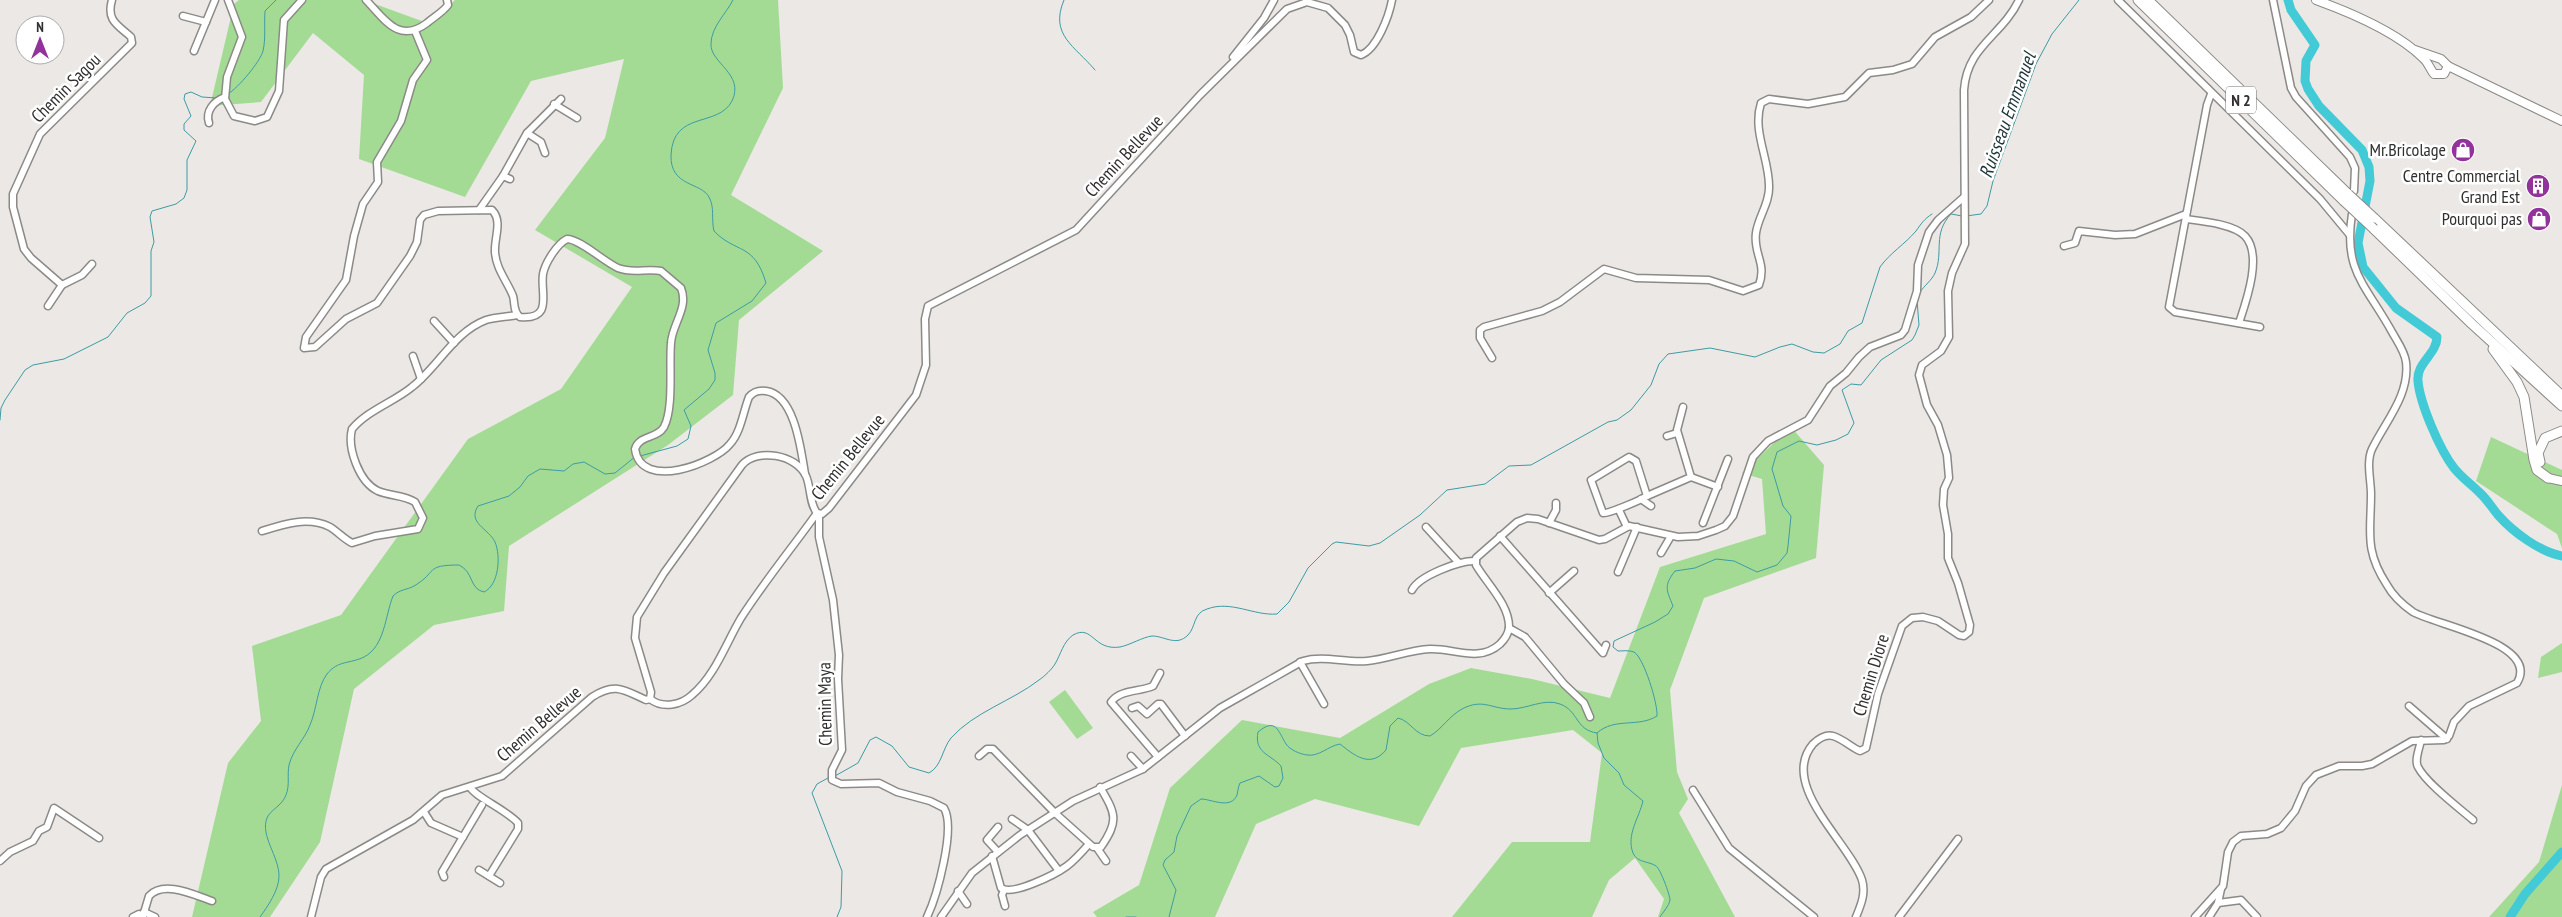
<svg xmlns="http://www.w3.org/2000/svg" width="2562" height="917" font-family="'PT Sans Narrow',sans-serif">
  <style>
    .green { fill: #a4db94 }
    .lines { fill: none; stroke-linecap: round; stroke-linejoin: round }
    .stream { stroke: #3d9ca4; stroke-width: 1 }
    .river { stroke: #42cbd6; stroke-width: 9 }
    .minor-casing { stroke: #8c8a87; stroke-width: 9 }
    .major-casing { stroke: #8c8a87; stroke-width: 10 }
    .highway-casing { stroke: #8c8a87; stroke-width: 11 }
    .minor { stroke: #fff; stroke-width: 6 }
    .major { stroke: #fff; stroke-width: 8 }
    .highway { stroke: #fff; stroke-width: 9 }
    .highway-bridge-casing { stroke: #8c8a87; stroke-width: 11; stroke-linecap: butt }
    .highway-bridge { stroke: #fff; stroke-width: 9 }
    .labels { text-anchor: middle; stroke-width: 5; stroke-linejoin: round; paint-order: stroke }
    .shield { fill: #fff; stroke: #6f6e6d; stroke-width: 1 }
    .shield-label { font-size: 16px; font-weight: bold; fill: #31302f }
    .street-label { font-size: 18px; fill: #31302f; stroke: #fff }
    .poi-label { font-size: 18px; fill: #31302f; stroke: #fff; text-anchor: end }
    .water-label { font-size: 19px; font-style: italic; fill: #1f3638; stroke: #fff }
  </style>
  <rect width="100%" height="100%" fill="#ebe8e5"/>
  <g class="green">
    <polygon points="239,0 364,0 430,24 455,0 778,0 783,88 731,195 823,251 739,320 733,395 668,445 509,546 504,611 434,625 354,689 320,842 270,917 192,917 228,763 261,721 252,646 341,615 468,439 561,389 632,287 535,230 605,138 624,59 531,81 465,197 359,159 364,75 313,33 261,102 210,106 234,4"/>
    <polygon points="1791,427 1824,465 1816,558 1704,598 1670,690 1677,772 1688,799 1679,813 1735,917 1658,917 1664,899 1635,858 1609,880 1592,917 1452,917 1512,842 1590,842 1602,753 1573,730 1461,748 1419,826 1315,799 1256,824 1215,917 1097,917 1093,912 1139,885 1170,788 1242,720 1340,738 1429,684 1471,668 1532,679 1610,698 1660,567 1766,534 1762,479 1742,473"/>
    <polygon points="2491,437 2562,470 2562,548 2557,534 2476,481"/>
    <polygon points="2562,643 2562,672 2538,678 2541,657"/>
    <polygon points="1065,690 1093,728 1077,739 1049,702"/>
    <polygon points="2562,785 2562,917 2489,917 2539,862"/>
  </g>
  <g class="lines">
    <g class="stream">
      <path d="M1064,0C1049,35 1075,46 1095,70"/>
      <path d="M228,94C238,88 260,62 263,51C266,38 264,24 265,11L276,0"/>
      <polyline points="1951,214 1962,216"/>
      <polyline points="1966,216 1981,214 1987,206 1993,181 2036,64 2052,34 2079,0"/>
      <path d="M1920,292C1924,286 1932,280 1935,273C1944,252 1932,234 1951,214"/>
      <polyline points="0,420 1,408 5,400 25,370 33,365 64,359 108,337 127,313 145,303 151,296 151,251 154,242 150,217 152,211 176,204 184,198 187,190 187,160 196,141 184,130 184,124 191,116 184,99 185,94 191,92 202,97 217,98"/>
      <path d="M640,456L677,446L688,439L691,426L684,410L709,389L715,380V373L708,350L716,323L752,301L766,283C754,242 736,254 714,231C711,219 715,208 709,197C701,182 670,187 671,155C673,110 718,128 732,101C745,74 710,63 711,44C711,27 726,14 733,0"/>
      <path d="M835,776L858,763L870,740L876,737L892,746L909,767L929,773C942,766 942,749 951,738C974,712 1012,701 1039,680C1045,676 1052,669 1055,664C1061,654 1063,642 1073,635C1093,624 1093,651 1120,647C1130,645 1143,637 1152,636C1165,636 1176,647 1188,635C1196,627 1193,613 1207,609C1231,600 1254,616 1277,614L1289,602L1308,568L1332,544L1336,542L1369,546L1380,543L1420,515L1447,490L1485,484L1509,466L1531,465L1608,422L1617,420L1631,410L1651,385L1659,364L1668,354L1710,348L1755,357L1780,347L1792,344L1813,352L1824,353L1840,344L1848,331L1862,323L1880,267C1890,253 1905,244 1916,231C1921,224 1924,219 1932,214"/>
      <polyline points="828,778 817,784 812,793 842,871 841,907 837,917"/>
      <path d="M260,917C268,906 279,890 279,876C279,856 260,836 267,818C270,810 282,806 286,795C290,785 287,775 289,765C293,749 305,739 310,725C317,709 317,687 327,674C338,660 350,664 364,657C385,646 385,616 393,596C400,589 407,590 414,586C438,572 424,565 459,565C474,572 469,589 484,592C499,585 501,556 495,542C489,529 467,523 478,506L509,496L520,487L528,476L540,469L564,471L573,464L584,462L605,474L615,473L636,456"/>
      <polyline points="1126,917 1136,917"/>
      <path d="M1169,917L1176,890L1163,865L1165,860L1174,852L1177,836L1191,806L1201,799C1211,799 1231,810 1237,795C1238,791 1238,787 1240,783L1259,776L1275,787L1279,786L1283,778L1281,766C1270,754 1254,753 1258,732C1276,717 1278,731 1286,744C1290,750 1300,754 1307,755C1319,757 1328,746 1340,744C1354,755 1370,769 1386,750L1390,726L1398,718C1411,721 1415,736 1430,736C1442,729 1449,716 1462,709C1483,698 1491,709 1511,709C1527,709 1544,698 1560,704C1579,711 1575,730 1597,733"/>
      <path d="M1660,917C1663,912 1669,906 1670,900C1670,895 1660,868 1656,866C1649,861 1637,863 1633,853C1626,835 1639,818 1643,801L1624,785L1619,773L1604,758L1598,743L1597,733C1615,717 1638,728 1657,716C1658,704 1644,658 1634,652C1629,650 1623,651 1618,651L1613,647L1614,641L1655,622L1668,614L1673,606C1667,591 1663,586 1675,571L1695,568L1716,559L1734,561L1757,572L1777,565L1787,553L1788,546L1791,516L1783,506L1772,469L1777,452L1799,441L1817,445L1836,440L1848,434L1854,423L1842,390L1851,384L1861,385L1881,360L1912,340L1915,335L1919,325L1917,300"/>
    </g>
    <g class="river">
      <path d="M2288,0L2291,10L2315,45L2306,61L2305,81L2308,89L2319,106L2362,150L2369,167L2370,181L2358,243L2363,267L2396,308L2437,337C2437,354 2416,363 2418,381C2420,404 2440,450 2454,468C2462,478 2471,484 2479,492C2487,499 2492,508 2498,515C2513,532 2540,552 2562,556"/>
      <polyline points="2510,917 2525,894 2562,852"/>
    </g>
    <g class="minor-casing">
      <g id="minor">
        <polyline points="228,0 242,37 227,77 225,99 234,116 255,121 267,117 279,91 284,20 302,0"/>
        <path d="M366,0C385,20 399,44 427,23C434,17 443,12 448,5L447,0"/>
        <polyline points="2118,0 2320,199 2349,234"/>
        <polyline points="2273,0 2291,88 2296,97 2350,157 2355,168 2354,191"/>
        <polyline points="183,16 206,22"/>
        <path d="M415,31L427,60L413,80L401,121L377,162L378,182L363,204L354,236L346,280L306,337L304,348L315,347L346,319L377,303L410,256L417,242L420,220L424,215L438,211L492,210C503,221 494,238 495,252C496,269 507,281 513,296C515,303 513,312 520,317C554,320 540,293 543,274C545,263 557,244 567,239C580,239 604,262 618,268C633,274 647,268 661,271L681,288C689,308 672,324 671,343C669,365 674,408 664,427C657,439 639,435 635,449C641,492 715,463 730,444C741,432 743,412 749,397C754,391 759,390 766,391C795,395 801,450 805,474"/>
        <polyline points="194,51 215,0"/>
        <polyline points="1233,57 1264,18 1274,0"/>
        <polyline points="2211,94 2207,105 2169,307 2175,312 2260,327"/>
        <polyline points="554,104 577,118"/>
        <path d="M209,123C205,111 214,101 225,97"/>
        <polyline points="527,133 541,142 545,153"/>
        <polyline points="503,176 510,179"/>
        <polyline points="479,210 503,176 527,133 561,99"/>
        <path d="M2186,219C2201,221 2234,224 2245,236C2263,255 2246,302 2239,323"/>
        <polyline points="2064,246 2075,243 2079,231 2115,235 2135,234 2186,214"/>
        <polyline points="62,285 82,275 92,264"/>
        <path d="M48,306L62,285L31,258L24,249L13,207V194L40,134L132,43L131,37C118,25 106,21 112,0"/>
        <polyline points="434,321 454,343"/>
        <polyline points="413,356 421,379"/>
        <path d="M1492,358L1480,338V330L1484,327L1542,311L1560,302L1604,269L1636,278L1709,280L1743,291L1759,285C1767,263 1753,254 1756,233C1758,217 1770,203 1769,186C1769,158 1752,131 1761,103L1769,99L1808,104L1845,97L1869,73L1893,70L1912,64L1935,37L1971,17L1989,0"/>
        <polyline points="1667,436 1677,433"/>
        <path d="M1629,457L1636,461L1647,496C1641,500 1608,514 1603,513L1591,480Z"/>
        <polyline points="1691,477 1718,487"/>
        <polyline points="1647,496 1691,477 1677,430 1683,407"/>
        <polyline points="1641,499 1651,506"/>
        <polyline points="1619,510 1627,527"/>
        <path d="M819,514V537L833,600L839,655L838,679L842,750L832,770V780L841,784L879,783L897,792L930,801L944,808C956,828 937,896 927,917"/>
        <polyline points="1549,523 1556,510 1556,503"/>
        <polyline points="1703,523 1728,459"/>
        <polyline points="1426,527 1458,562"/>
        <path d="M262,531C284,524 308,516 330,527C338,532 344,539 352,543L375,536L418,529L423,518L415,502C404,495 390,496 378,491C359,482 347,448 352,429C368,410 394,402 412,387C438,367 454,332 486,320C496,317 507,317 517,315"/>
        <polyline points="1500,536 1603,653 1606,645"/>
        <polyline points="1661,553 1671,536"/>
        <polyline points="1618,572 1637,527"/>
        <path d="M1412,590C1419,576 1460,560 1476,561"/>
        <polyline points="1549,593 1574,571"/>
        <polyline points="1509,628 1525,637 1564,684 1584,703 1590,717"/>
        <polyline points="1300,662 1324,704"/>
        <path d="M650,699C663,709 681,705 692,695C715,676 726,643 741,618C764,582 792,548 817,513"/>
        <polyline points="2409,706 2447,739"/>
        <polyline points="1132,708 1138,706 1147,714 1158,704 1161,704 1185,736"/>
        <path d="M2421,740C2420,747 2414,760 2418,767C2426,783 2459,808 2473,820"/>
        <path d="M979,756L987,749H993L1055,813L1093,847H1101C1119,821 1116,814 1100,787"/>
        <polyline points="1131,756 1143,769"/>
        <path d="M1158,757L1111,702C1121,689 1140,692 1153,686L1160,673"/>
        <path d="M470,787C474,796 508,811 518,823V829L489,876"/>
        <polyline points="1693,790 1729,848 1814,917"/>
        <polyline points="424,812 431,823 463,837"/>
        <polyline points="1012,819 1028,830 1059,871"/>
        <polyline points="1097,848 1106,861"/>
        <polyline points="998,852 987,840 998,827"/>
        <path d="M992,856L1001,888C1013,896 1056,874 1067,866C1075,860 1082,852 1089,844"/>
        <polyline points="0,861 10,852 33,841 39,831 47,827 54,808 99,838"/>
        <polyline points="479,870 500,883"/>
        <polyline points="444,877 442,872 482,805"/>
        <polyline points="1004,890 1002,895 1005,906"/>
        <polyline points="958,891 967,904"/>
        <polyline points="2218,903 2241,900 2257,917"/>
        <polyline points="144,912 155,917"/>
        <path d="M143,916L149,896C164,880 194,895 212,901"/>
        <polyline points="133,917 139,914 143,917"/>
        <path d="M311,917L321,877L326,869L413,820L442,795L502,776L592,697C615,682 624,690 646,700L650,699L651,692L635,638L637,617L664,573L742,465C757,448 796,454 806,476C811,487 809,503 817,513L822,514L829,508L916,395L926,365L925,319L928,306L1076,230L1200,95L1287,9L1307,2L1328,8L1345,25L1350,35L1354,52L1361,55C1377,49 1389,16 1392,0"/>
        <path d="M941,917L972,873L1020,835L1073,801L1143,769L1220,708L1303,661C1323,655 1346,663 1367,661C1388,659 1409,650 1430,649C1454,648 1479,663 1500,644C1504,640 1508,635 1509,628C1510,605 1487,584 1476,565V558L1517,522L1527,518L1538,519L1599,540L1605,539L1629,526L1678,537L1698,536L1716,530L1725,526L1733,516L1753,457L1768,441L1808,420L1830,386L1846,373L1859,357L1870,347L1901,335L1905,330L1917,291L1918,265L1929,232L1938,220L1964,197"/>
        <path d="M1856,917C1861,905 1866,893 1862,880C1850,843 1778,785 1813,744C1818,739 1826,734 1833,736C1843,739 1851,747 1860,751L1866,748L1878,694L1902,626L1912,618L1923,617L1938,621L1959,635L1964,636L1969,632L1970,625L1958,583L1948,558V534L1943,505L1944,489L1949,478L1947,455L1938,425L1927,405L1919,375L1922,365L1941,351L1949,337L1948,291L1952,273L1965,244L1964,90C1967,46 2002,36 2019,0"/>
        <polyline points="1899,917 1958,839"/>
        <path d="M2195,917L2223,886L2228,852L2233,842L2241,836L2267,834L2281,828L2295,811L2306,786L2316,775L2339,766H2362L2372,764L2412,741L2444,740L2449,736L2454,722L2469,706L2517,683C2541,643 2435,625 2413,612C2403,605 2393,596 2387,585C2364,550 2371,532 2371,494C2371,480 2366,462 2372,449C2385,422 2410,395 2406,362C2405,352 2397,341 2392,332C2366,285 2343,271 2352,214"/>
        <polyline points="2209,917 2218,903 2221,889"/>
      </g>
    </g>
    <g class="major-casing">
      <g id="major">
        <path d="M2316,0C2349,12 2398,33 2423,58C2428,62 2430,69 2434,74H2444L2448,66"/>
        <polyline points="2415,50 2441,59 2448,66 2562,121"/>
        <polyline points="2548,478 2562,481"/>
      </g>
    </g>
    <g class="highway-casing">
      <g id="highway">
        <polyline points="2138,0 2344,201"/>
        <polyline points="2148,0 2348,194"/>
        <polyline points="2374,218 2562,396"/>
        <polyline points="2374,229 2472,324 2562,406"/>
        <polyline points="2493,349 2517,382 2524,397 2534,460 2537,470 2548,478"/>
        <polyline points="2540,462 2538,453 2545,438 2562,431"/>
      </g>
    </g>
    <use href="#minor" class="minor"/>
    <use href="#major" class="major"/>
    <use href="#highway" class="highway"/>
    <g class="highway-bridge-casing">
      <g id="highway-bridge">
        <polyline points="2348,194 2374,218"/>
        <polyline points="2344,201 2374,229"/>
      </g>
    </g>
    <use href="#highway-bridge" class="highway-bridge"/>
  </g>
  <defs>
    <g id="shop-disc" transform="scale(1.25)"><circle r="9.5" fill="#92339c" stroke="#fff"/><path d="M-5-2.5h2.3a2.7 3.5 0 0 1 5.4 0H5L5.5 6h-11ZM-1.5-2.5h3a1.5 2.3 0 0 0-3 0Z" fill="#fff"/></g>
    <g id="building-disc" transform="scale(1.25)"><circle r="9.5" fill="#92339c" stroke="#fff"/><path d="M-4-6H4V6H1V3H-1V6H-4ZM-2.5-4.3h1.7v1.8h-1.7ZM.8-4.3h1.7v1.8H.8ZM-2.5-1h1.7V.8h-1.7ZM.8-1h1.7V.8H.8Z" fill="#fff"/></g>
  </defs>
  <g fill-rule="evenodd">
    <use href="#shop-disc" x="2463" y="150"/>
    <use href="#building-disc" x="2538" y="186"/>
    <use href="#shop-disc" x="2539" y="219"/>
  </g>
  <g class="labels">
    <rect class="shield" x="2226" y="86.5" width="30" height="27" rx="4"/>
    <g class="shield-label">
      <text x="2241" y="106">N 2</text>
    </g>
    <g class="street-label">
      <text transform="translate(66 88) rotate(-45)" y="6">Chemin Sagou</text>
      <text transform="translate(1124 156) rotate(-47)" y="6">Chemin Bellevue</text>
      <text transform="translate(848 457) rotate(-51)" y="6">Chemin Bellevue</text>
      <text transform="translate(1871 675) rotate(-73)" y="6">Chemin Diore</text>
      <text transform="translate(825 704) rotate(-91)" y="6">Chemin Maya</text>
      <text transform="translate(539 724) rotate(-41)" y="6">Chemin Bellevue</text>
    </g>
    <g class="poi-label">
      <text x="2446" y="156">Mr.Bricolage</text>
      <text x="2520" y="182">Centre Commercial<tspan x="2520" dy="21">Grand Est</tspan></text>
      <text x="2522" y="225">Pourquoi pas</text>
    </g>
    <g class="water-label">
      <text transform="translate(2007 115) rotate(-70)" y="7">Ruisseau Emmanuel</text>
    </g>
  </g>
  <g transform="translate(40 40)"><circle r="24" fill="#ffffff" stroke="#adacac"/>
  <path d="M0-4L9 19L0 12L-9 19Z" fill="#92339c"/>
  <text y="-8" font-size="14" font-weight="bold" text-anchor="middle" fill="#31302f">N</text>
  </g>
</svg>
